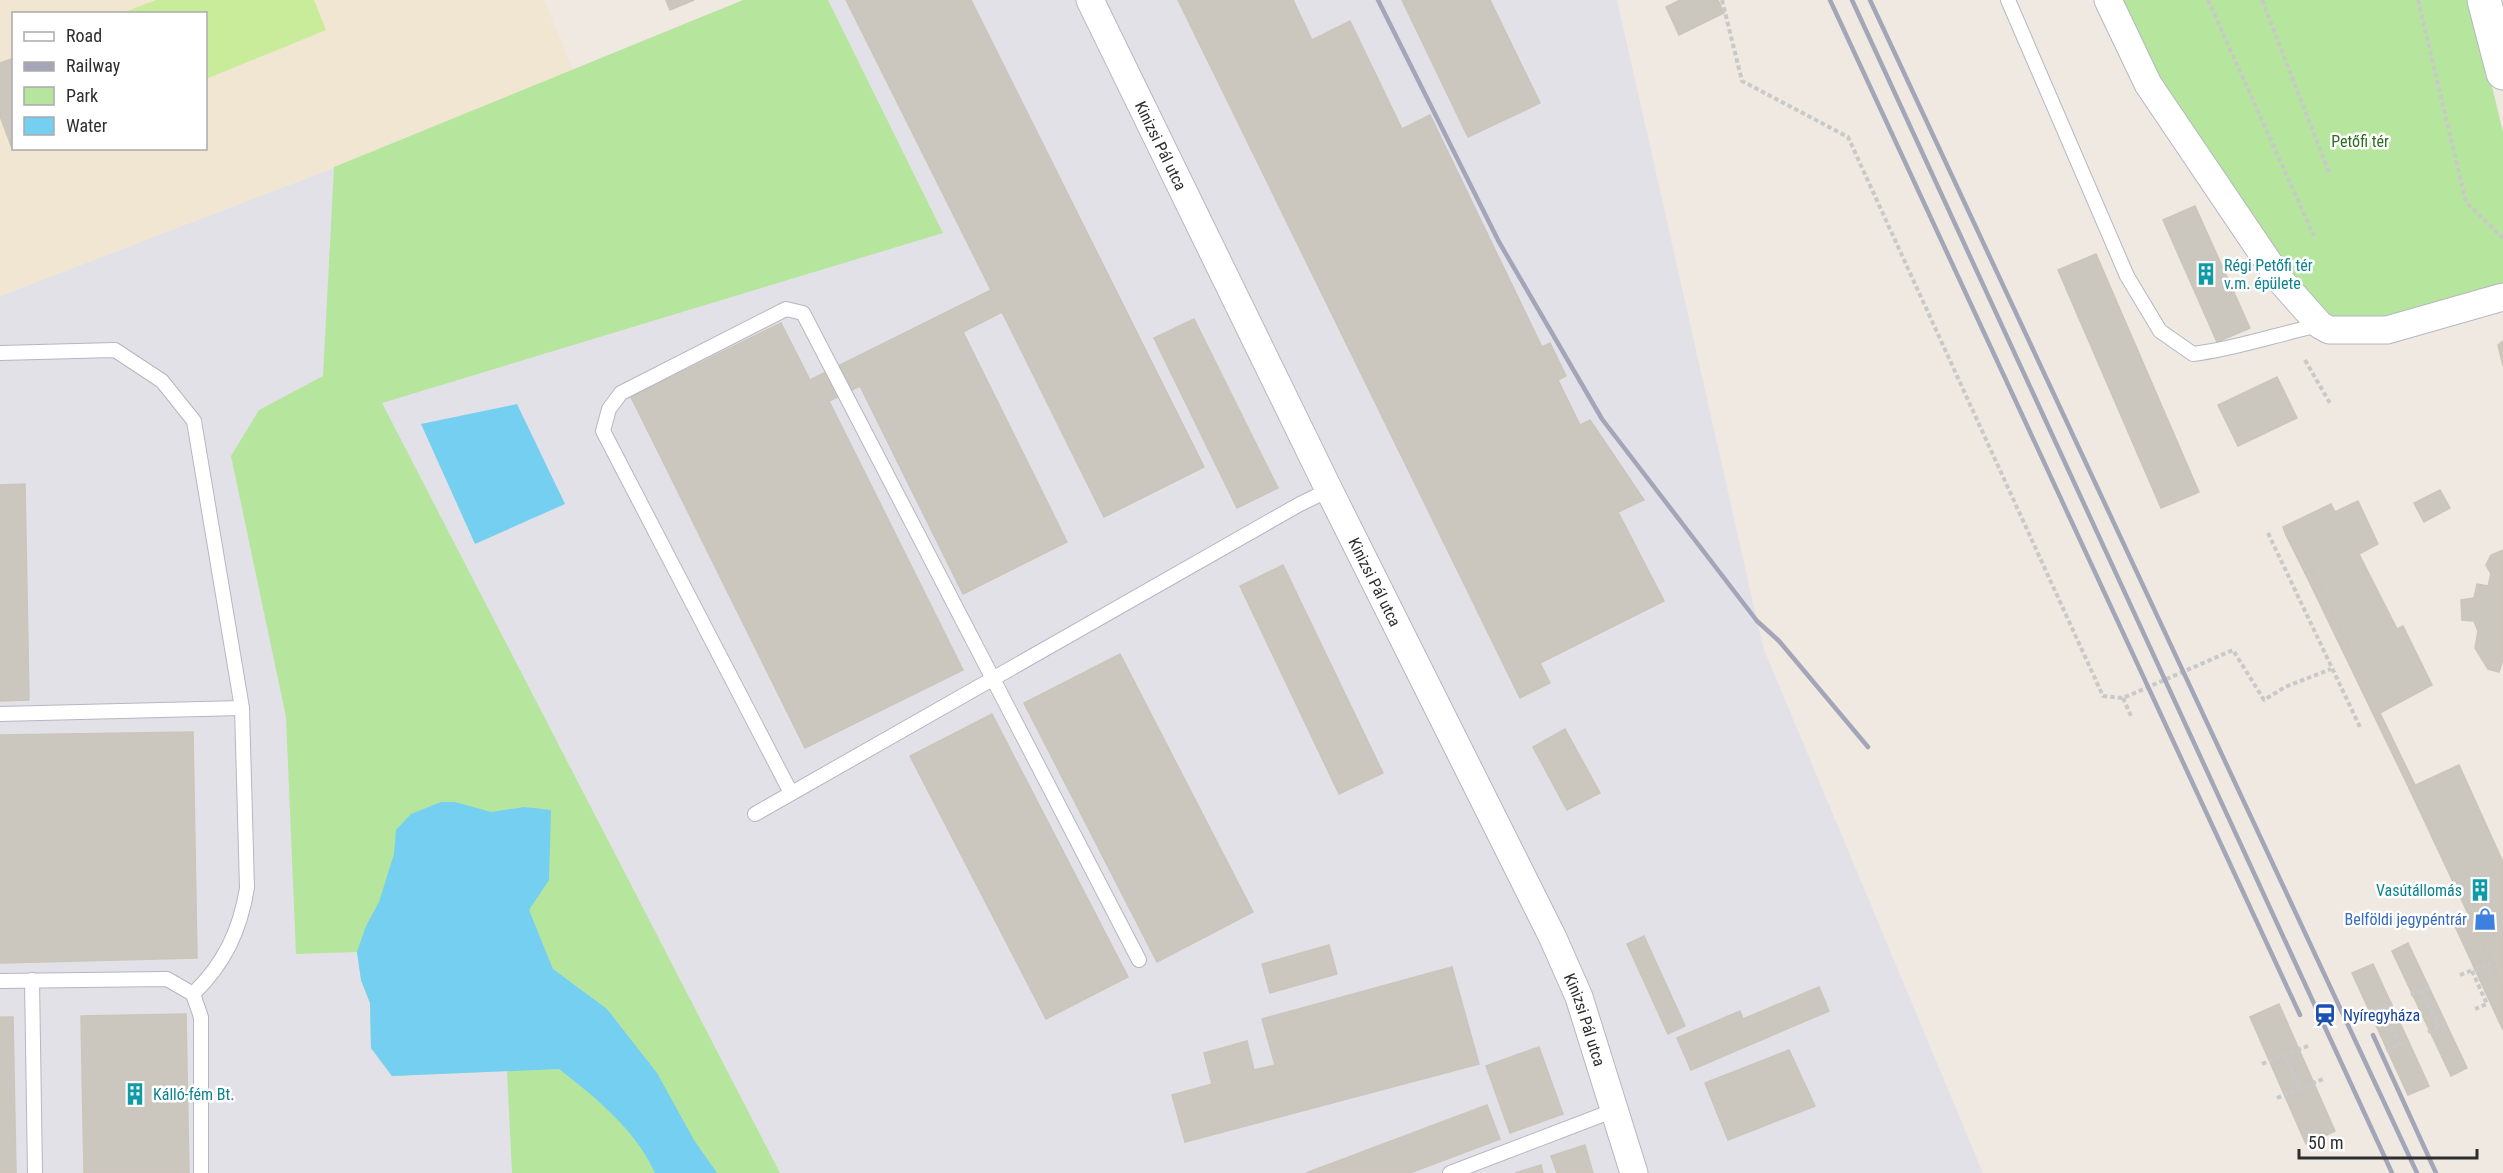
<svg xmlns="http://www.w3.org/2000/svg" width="2503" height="1173" font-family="'Roboto Condensed',sans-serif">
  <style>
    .industrial { fill: #e3e1e8 }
    .education { fill: #f0e6d1; fill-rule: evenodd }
    .green { fill: #b6e59e }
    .pitch { fill: #c9ec9a }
    .water { fill: #75cff0 }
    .building { fill: #cbc7bf; stroke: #cbc5ba; stroke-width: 1.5 }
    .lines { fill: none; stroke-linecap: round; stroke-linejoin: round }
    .lane-casing { stroke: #b4b7c1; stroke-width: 16 }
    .street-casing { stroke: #b4b7c1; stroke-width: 29 }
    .secondary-casing { stroke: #b4b7c1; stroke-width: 35 }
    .path { stroke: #c9c9c9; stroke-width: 4; stroke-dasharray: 4.5 3; stroke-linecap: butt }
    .lane { stroke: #fff; stroke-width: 14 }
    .street { stroke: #fff; stroke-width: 27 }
    .secondary { stroke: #fff; stroke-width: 33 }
    .rail { stroke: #a3a6b8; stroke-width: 4.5 }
    .labels { text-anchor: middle; stroke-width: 5; stroke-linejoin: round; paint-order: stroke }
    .park-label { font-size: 16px; fill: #2c6e1b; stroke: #fff }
    .street-label { font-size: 16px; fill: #2e2e2e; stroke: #fff }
    .culture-label { font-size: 16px; fill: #0d838f; stroke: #fff; text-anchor: start }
    .shop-label { font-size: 16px; fill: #366cbe; stroke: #fff; text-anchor: end }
    .transit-label { font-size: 16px; fill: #164399; stroke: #fff; text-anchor: start }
  </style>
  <rect width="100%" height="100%" fill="#efe9e1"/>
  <polygon class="industrial" points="747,0 1617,0 1763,647 1983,1173 0,1173 0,296 575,75"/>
  <path class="education" d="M0,0H544L575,75L0,296ZM14,14H206V148H14Z"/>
  <g class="green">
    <polygon points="743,0 828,0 943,233 382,403 780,1173 512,1173 507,1071 392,1076 371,1048 370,1003 361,980 357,952 296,954 286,717 231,456 259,410 323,376 334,167"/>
    <polygon points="2115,0 2471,0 2503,132 2503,293 2408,323 2325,324 2207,166"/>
  </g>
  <polygon class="pitch" points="156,0 314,0 326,30 206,79 206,14 122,13"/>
  <g class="water">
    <polygon points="517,404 565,504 475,544 421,424"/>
    <path d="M441,802H455L491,812L524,807L551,810L549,880L529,910L553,969L607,1009L657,1073L694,1140L717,1173H655C635,1129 596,1098 559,1069L392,1076L371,1048L370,1003L361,980L357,952L366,926L379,902L394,854L396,830L411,814Z"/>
  </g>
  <g class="building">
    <polygon points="666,0 694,0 670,10"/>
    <polygon points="846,0 971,0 1204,467 1104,517 1002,312 963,332 1067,542 963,594 860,386 829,401 963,670 805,748 631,397 781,323 810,380 991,290"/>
    <polygon points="1178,0 1293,0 1312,40 1350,21 1402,129 1430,115 1542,347 1550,343 1566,376 1558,380 1580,425 1590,420 1644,500 1618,512 1664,601 1540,663 1550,683 1520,698"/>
    <polygon points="1402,0 1490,0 1540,103 1468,137"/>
    <polygon points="1680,0 1718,0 1724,13 1679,35 1666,7"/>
    <polygon points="14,58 14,147 12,148 0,116 0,63"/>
    <polygon points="2195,206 2250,328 2217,342 2163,220"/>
    <polygon points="2096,254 2199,492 2161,508 2058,270"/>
    <polygon points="1194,319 1278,488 1237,508 1154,338"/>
    <polygon points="2503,341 2503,366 2498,345"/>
    <polygon points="2277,377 2297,418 2238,446 2218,405"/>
    <polygon points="25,484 29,700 0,701 0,485"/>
    <polygon points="2440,490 2450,508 2424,522 2414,503"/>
    <polygon points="2358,501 2378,544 2359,554 2397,629 2403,626 2432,685 2380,713 2312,570 2305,573 2286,535"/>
    <polygon points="2331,504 2335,512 2286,535 2283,527"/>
    <polygon points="2503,550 2503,660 2499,672 2488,669 2475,648 2478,631 2474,621 2462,620 2461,600 2474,598 2477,584 2488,586 2491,574 2486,565 2491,555"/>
    <polygon points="1283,565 1383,773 1339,794 1240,586"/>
    <polygon points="2312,570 2380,713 2415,785 2409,788 2305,573"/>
    <polygon points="1120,654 1253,912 1157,962 1024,703"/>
    <polygon points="992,714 1128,977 1046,1019 910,756"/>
    <polygon points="1565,729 1600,793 1567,810 1533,747"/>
    <polygon points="193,732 197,958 0,963 0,735"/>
    <polygon points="2459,765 2503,862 2503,988 2409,788"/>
    <polygon points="2470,918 2503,988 2503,1030 2454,924"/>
    <polygon points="1644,936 1685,1026 1668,1034 1627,944"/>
    <polygon points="2408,943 2467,1068 2451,1076 2392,951"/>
    <polygon points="1329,945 1337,974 1270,993 1262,964"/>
    <polygon points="2373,964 2429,1086 2408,1095 2352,973"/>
    <polygon points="1452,967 1479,1064 1185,1142 1172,1095 1212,1084 1204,1053 1247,1041 1254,1070 1275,1065 1262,1019"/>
    <polygon points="1819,987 1829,1011 1691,1070 1677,1038 1740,1011 1743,1019"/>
    <polygon points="2279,1004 2335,1131 2306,1144 2250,1017"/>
    <polygon points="186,1014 189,1173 84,1173 81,1016"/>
    <polygon points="0,1017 13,1017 16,1173 0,1173"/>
    <polygon points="1539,1047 1563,1114 1510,1133 1486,1066"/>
    <polygon points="1789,1050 1815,1106 1728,1140 1705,1083"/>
    <polygon points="1487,1105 1500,1139 1410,1173 1306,1173"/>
    <polygon points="1585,1145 1593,1173 1557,1173 1551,1156"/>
    <polygon points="1541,1165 1543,1173 1515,1173"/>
  </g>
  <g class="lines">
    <g class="lane-casing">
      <g id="lane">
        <path d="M2008,0L2127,276L2160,331L2193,354C2236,349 2277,334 2320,325"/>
        <path d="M0,353L115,350L162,381L194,421L242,708L247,888C240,931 224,964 193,994"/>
        <polyline points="0,714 242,708"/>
        <polyline points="791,793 603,431 609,409 621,393 786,309 803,313 1139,960"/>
        <polyline points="755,814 1300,504 1329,490"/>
        <polyline points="32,980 35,1173"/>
        <polyline points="0,981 167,979 193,994 201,1017 201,1173"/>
        <polyline points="1450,1173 1615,1110"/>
      </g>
    </g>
    <g class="street-casing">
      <g id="street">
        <path id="s1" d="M1090,0L1329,490L1553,938L1579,997L1634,1173"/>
        <polyline points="2108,0 2148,84 2281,281 2320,325 2329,330 2387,330 2503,297"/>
      </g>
    </g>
    <g class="secondary-casing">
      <polyline id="secondary" points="2484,0 2503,73"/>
    </g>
    <g class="path">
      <polyline points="1722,0 1742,81 1848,137 2103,696 2123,698 2233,650 2264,700 2285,687 2331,669"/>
      <polyline points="2208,0 2314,236"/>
      <polyline points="2262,0 2330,175"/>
      <polyline points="2418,0 2466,202 2503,238"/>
      <polyline points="2305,360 2331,405"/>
      <polyline points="2268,533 2360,727"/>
      <polyline points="2123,698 2131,716"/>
      <polyline points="2472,971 2487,1004 2475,1009"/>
      <polyline points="2460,975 2491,963"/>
      <polyline points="2421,990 2439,1027"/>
      <polyline points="2411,995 2430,987"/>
      <polyline points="2382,1007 2399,1045"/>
      <polyline points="2369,1012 2392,1003"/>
      <polyline points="2428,1032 2447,1023"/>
      <polyline points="2386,1050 2409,1041"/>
      <polyline points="2284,1055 2300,1088"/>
      <polyline points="2262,1064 2308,1046"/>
      <polyline points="2277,1098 2323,1079"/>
    </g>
    <use href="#lane" class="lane"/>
    <use href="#street" class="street"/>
    <use href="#secondary" class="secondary"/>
    <g class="rail">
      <polyline points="1378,0 1499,242 1602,419 1757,621 1779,641 1868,747"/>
      <polyline points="1830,0 2300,1015"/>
      <polyline points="1852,0 2392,1173"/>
      <polyline points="1870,0 2417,1173"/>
      <polyline points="2373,1035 2436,1173"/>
    </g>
  </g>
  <defs>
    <g id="building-bare" transform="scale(1.8)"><path d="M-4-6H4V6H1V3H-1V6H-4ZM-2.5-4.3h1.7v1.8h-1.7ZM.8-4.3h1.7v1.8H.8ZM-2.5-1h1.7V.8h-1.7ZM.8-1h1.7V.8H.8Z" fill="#0f9aa8" stroke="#fff" stroke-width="2.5" paint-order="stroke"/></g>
    <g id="shop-bare" transform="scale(1.8)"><path d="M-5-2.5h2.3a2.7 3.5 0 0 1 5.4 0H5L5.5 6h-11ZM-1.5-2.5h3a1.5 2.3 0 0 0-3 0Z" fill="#3f7fe0" stroke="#fff" stroke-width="2.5" paint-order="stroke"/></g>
    <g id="station-bare" transform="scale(1.8)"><path d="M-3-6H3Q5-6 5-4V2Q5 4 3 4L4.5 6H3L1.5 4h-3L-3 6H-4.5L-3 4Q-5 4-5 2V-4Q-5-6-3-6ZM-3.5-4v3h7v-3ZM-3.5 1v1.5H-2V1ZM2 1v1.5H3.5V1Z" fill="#1a4fb4" stroke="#fff" stroke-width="2.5" paint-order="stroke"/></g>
  </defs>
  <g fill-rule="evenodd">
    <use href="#building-bare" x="2206" y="274"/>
    <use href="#building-bare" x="2480" y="890"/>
    <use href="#shop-bare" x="2485" y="919"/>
    <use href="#station-bare" x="2325" y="1015"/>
    <use href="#building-bare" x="135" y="1094"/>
  </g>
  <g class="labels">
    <g class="park-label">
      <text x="2360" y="147">Petőfi tér</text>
    </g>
    <g class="street-label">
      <text dy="6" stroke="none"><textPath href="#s1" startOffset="162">Kinizsi Pál utca</textPath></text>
      <text dy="6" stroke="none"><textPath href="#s1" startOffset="648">Kinizsi Pál utca</textPath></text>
      <text dy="6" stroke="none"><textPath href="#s1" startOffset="1134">Kinizsi Pál utca</textPath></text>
    </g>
    <g class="culture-label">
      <text x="2224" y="271">Régi Petőfi tér<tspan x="2224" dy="18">v.m. épülete</tspan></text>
      <text x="2462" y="896" text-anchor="end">Vasútállomás</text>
      <text x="153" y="1100">Kálló-fém Bt.</text>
    </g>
    <g class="shop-label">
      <text x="2467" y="925">Belföldi jegypéntrár</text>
    </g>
    <g class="transit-label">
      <text x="2343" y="1021">Nyíregyháza</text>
    </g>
  </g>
  <rect x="12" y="12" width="195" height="138" fill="#ffffff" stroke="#ababab" stroke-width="1.5"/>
  <rect x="24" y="32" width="30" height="9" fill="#ffffff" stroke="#ababab" stroke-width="1.5"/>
  <text x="66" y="42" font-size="18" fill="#2e2e2e">Road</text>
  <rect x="24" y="62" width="30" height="9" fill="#a3a6b8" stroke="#ababab" stroke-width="1.5"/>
  <text x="66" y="72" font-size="18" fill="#2e2e2e">Railway</text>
  <rect x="24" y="87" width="30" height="18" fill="#b6e59e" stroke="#ababab" stroke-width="1.5"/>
  <text x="66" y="102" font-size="18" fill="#2e2e2e">Park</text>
  <rect x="24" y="117" width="30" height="18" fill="#75cff0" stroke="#ababab" stroke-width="1.5"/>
  <text x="66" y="132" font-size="18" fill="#2e2e2e">Water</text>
  <path d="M2299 1149v9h178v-9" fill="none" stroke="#2e2e2e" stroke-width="3"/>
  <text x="2308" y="1149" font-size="18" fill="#2e2e2e" stroke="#ffffff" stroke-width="4.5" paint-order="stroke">50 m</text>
</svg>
